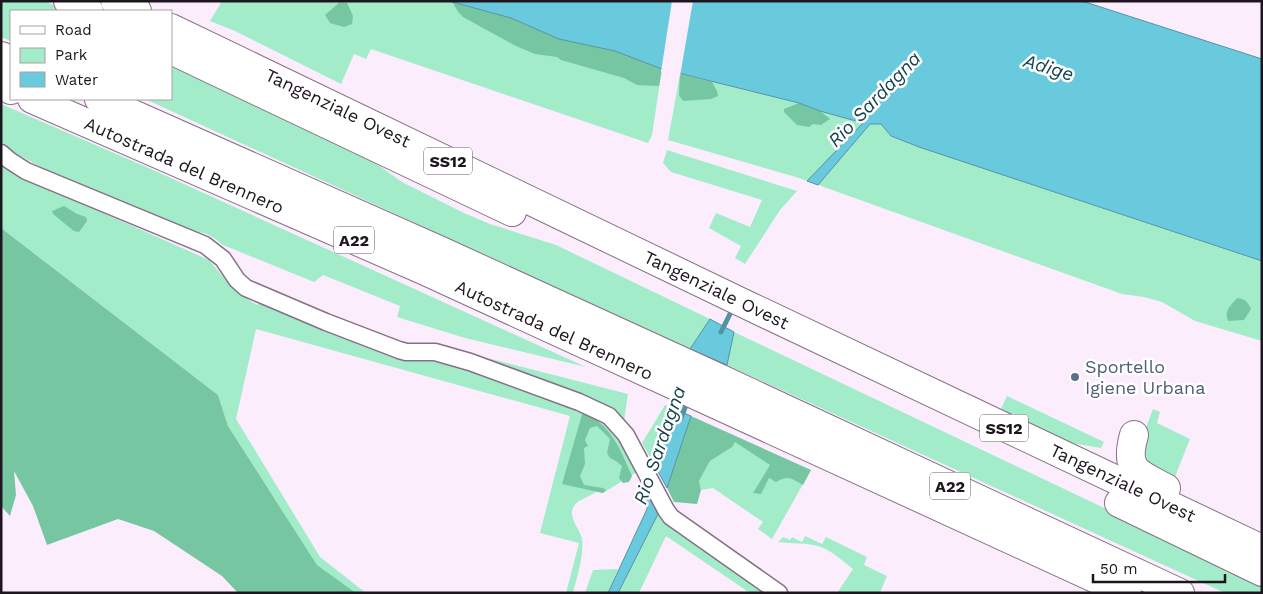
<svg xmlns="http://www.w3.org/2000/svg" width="1263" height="594" font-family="'Work Sans',sans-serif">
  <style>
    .green { fill: #a2ecc9 }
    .forest { fill: #76c6a2 }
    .water { fill: #69cade; stroke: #5294a5 }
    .pier { fill: #fcedfd }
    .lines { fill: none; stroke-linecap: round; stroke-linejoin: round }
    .stream { stroke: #5294a5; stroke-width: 5 }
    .minor-casing { stroke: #867087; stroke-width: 19 }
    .trunk-casing { stroke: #867087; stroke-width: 30 }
    .motorway-casing { stroke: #867087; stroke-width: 30 }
    .minor { stroke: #fff; stroke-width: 16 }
    .trunk { stroke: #fff; stroke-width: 28 }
    .motorway { stroke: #fff; stroke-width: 28 }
    .service-dot { fill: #5c6f8a; stroke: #fff; stroke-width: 2 }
    .labels { text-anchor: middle; stroke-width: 5; stroke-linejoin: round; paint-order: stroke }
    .shield { fill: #fff; stroke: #625c62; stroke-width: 1 }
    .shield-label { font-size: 16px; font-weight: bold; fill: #1e161f }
    .street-label { font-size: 18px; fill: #1e161f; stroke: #fff }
    .service-label { font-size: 18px; fill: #4e5e75; stroke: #fff; text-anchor: start }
    .water-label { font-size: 19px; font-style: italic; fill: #17444c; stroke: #fff }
  </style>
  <rect width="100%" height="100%" fill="#fcedfd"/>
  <g class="green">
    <polygon points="1,1 45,1 66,11 11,11 11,41 1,37"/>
    <polygon points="222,1 449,1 511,18 559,39 615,51 662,69 652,135 648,143 371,49 366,59 354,54 341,84 235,31 210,21"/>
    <polygon points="171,61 356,149 402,182 464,213 490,224 556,245 710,319 690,349 145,99 171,99"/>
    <polygon points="680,74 799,103 820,111 866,124 881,124 891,136 919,147 1262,261 1262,341 1195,321 1162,302 1144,297 1122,294 796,177 668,140"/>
    <path d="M1,104L151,169L586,367L465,338L397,317L400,306L323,275L314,282L223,245C211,235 206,232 190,231L46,170L10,150L1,141Z"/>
    <polygon points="667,150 797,191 780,210 745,264 735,258 741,246 709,228 716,213 750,227 762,200 671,172 663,163"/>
    <path d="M1,164L38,184L209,260C222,276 239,295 257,305L262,301L395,358H439L600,418C618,433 628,451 637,472L603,493L596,492C589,497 577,500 574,506C567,518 580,528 582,539C584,556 577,576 573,593H566L579,543L540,533L570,416L256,329L236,419L320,557L366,593H356L317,565L228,426L218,395L1,228Z"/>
    <polygon points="734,332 1262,583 1262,593 1225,593 727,365"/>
    <polygon points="456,350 628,394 624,421"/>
    <polygon points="1007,396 1104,442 1101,448 1065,442 999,413"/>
    <polygon points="665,405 670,407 656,468 642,443"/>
    <polygon points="1153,409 1160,412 1157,423 1190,439 1172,484 1151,474 1141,451 1144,433"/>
    <polygon points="734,441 811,470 772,539 758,529 763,522 713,488 701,490 699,481 710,461"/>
    <polygon points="658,514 670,527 767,593 750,593 666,536 639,593 618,593"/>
    <path d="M805,536L822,544L826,537L867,557L864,565L887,576L880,593H837L853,569C844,562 832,551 821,547C807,542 792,544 778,542L783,537L790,540L792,537L802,542Z"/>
    <polygon points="618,569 608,593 585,593 593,570"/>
  </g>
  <g class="forest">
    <polygon points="340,2 347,3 353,16 352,24 344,27 330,23 325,15"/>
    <polygon points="452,2 511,18 559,39 615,51 662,69 659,86 637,85 624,78 561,60 557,57 535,54 516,46 463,17 459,13"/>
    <polygon points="680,74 712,82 717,91 718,96 711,99 683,101 679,95"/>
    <polygon points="799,103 820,111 830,119 821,125 813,124 809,127 797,125 784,112 784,109"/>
    <polygon points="64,206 77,214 86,217 87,221 79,232 74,231 53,214 52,211"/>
    <polygon points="1,228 218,395 228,426 317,565 356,593 238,593 222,576 154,531 118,519 47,545 33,506 14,471 16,495 10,516 1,506"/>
    <path d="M1237,298C1245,299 1248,302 1251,309L1244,320L1228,321C1224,311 1230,306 1237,298Z"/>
    <path d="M583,411C611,426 620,448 632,476L629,482L623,483L619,478L622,466L616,461L610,458L607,453L610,439L597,426L590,428L585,440L588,446L584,448L585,464L580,476L584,485L603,488L606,490L603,493L562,484Z"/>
    <path d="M691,416L811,470L803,485C791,478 788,475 776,482L769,478L761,494L753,493L770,465L735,442L732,447L710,461L699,481L701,490L697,504L674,502L667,488Z"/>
  </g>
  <g class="water">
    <polygon points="449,1 1082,1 1262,59 1262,261 919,147 891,136 881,124 870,124 818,185 807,181 863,123 820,111 799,103 662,69 615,51 559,39 511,18"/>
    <polygon points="710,319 734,332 727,365 690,349"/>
    <polygon points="670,407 691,416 667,488 656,468"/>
    <polygon points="647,491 658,514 618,593 608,593 647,509"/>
  </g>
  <polygon class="pier" points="672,1 693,1 680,76 661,72"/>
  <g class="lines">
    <g class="stream">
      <polyline points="721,332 733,308"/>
      <polyline points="681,418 688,400"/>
    </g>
    <g class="minor-casing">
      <polyline id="minor" points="1,153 9,160 26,171 205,245 223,259 237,280 246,288 326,322 399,350 406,352 435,352 470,362 579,402 609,416 626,435 666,510 671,517 779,593"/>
    </g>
    <g class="trunk-casing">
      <g id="trunk">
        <polyline points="68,1 89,11"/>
        <polyline points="115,1 137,11"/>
        <path id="s1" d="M171,28L747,305L1262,549"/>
        <polyline points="171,50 512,212"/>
        <path d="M1134,435C1124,470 1137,473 1166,488"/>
        <polyline points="1119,503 1262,572"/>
      </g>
    </g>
    <g class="motorway-casing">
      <g id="motorway">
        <polyline points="1,56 11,60"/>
        <polyline points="1,85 11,90"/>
        <path id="s2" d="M32,99L423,270L1127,593"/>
        <polyline points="99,99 439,250 721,379 1180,593"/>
      </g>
    </g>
    <use href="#minor" class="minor"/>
    <use href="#trunk" class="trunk"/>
    <use href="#motorway" class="motorway"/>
  </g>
  <circle class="service-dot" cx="1075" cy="377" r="5"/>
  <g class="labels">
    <g class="shield">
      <rect x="424" y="147.5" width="48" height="27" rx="4"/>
      <rect x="334" y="226.5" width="40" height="27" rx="4"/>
      <rect x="980" y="414.5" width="48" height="27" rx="4"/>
      <rect x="930" y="472.5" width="40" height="27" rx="4"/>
    </g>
    <g class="shield-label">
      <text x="448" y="167">SS12</text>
      <text x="354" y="246">A22</text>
      <text x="1004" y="434">SS12</text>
      <text x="950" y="492">A22</text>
    </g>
    <g class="street-label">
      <text dy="6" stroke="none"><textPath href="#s1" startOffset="185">Tangenziale Ovest</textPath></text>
      <text dy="6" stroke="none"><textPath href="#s2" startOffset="166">Autostrada del Brennero</textPath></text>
      <text dy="6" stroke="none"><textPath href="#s1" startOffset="605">Tangenziale Ovest</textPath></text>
      <text dy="6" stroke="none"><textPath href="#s2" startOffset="571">Autostrada del Brennero</textPath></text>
      <text dy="6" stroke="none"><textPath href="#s1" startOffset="1055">Tangenziale Ovest</textPath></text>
    </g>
    <g class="service-label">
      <text x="1085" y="373">Sportello<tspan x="1085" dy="21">Igiene Urbana</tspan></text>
    </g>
    <g class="water-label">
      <text transform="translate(1049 67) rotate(17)" y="7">Adige</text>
      <text transform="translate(874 99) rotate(-46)" y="7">Rio Sardagna</text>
      <text transform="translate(659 445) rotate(-71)" y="7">Rio Sardagna</text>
    </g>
  </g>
  <rect width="1263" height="594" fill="none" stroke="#1e161f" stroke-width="5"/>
  <rect x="10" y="10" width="162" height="90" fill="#ffffff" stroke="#a5a2a5"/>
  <rect x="20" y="26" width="25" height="8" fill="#ffffff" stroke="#a5a2a5"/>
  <text x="55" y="35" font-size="15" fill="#1e161f">Road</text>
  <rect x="20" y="48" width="25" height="15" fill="#a2ecc9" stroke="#a5a2a5"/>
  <text x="55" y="60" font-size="15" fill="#1e161f">Park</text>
  <rect x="20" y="72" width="25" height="15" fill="#69cade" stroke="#a5a2a5"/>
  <text x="55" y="85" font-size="15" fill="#1e161f">Water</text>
  <path d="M1093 574v8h132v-8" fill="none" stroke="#1e161f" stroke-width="2.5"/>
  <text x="1100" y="574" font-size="15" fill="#1e161f" stroke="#ffffff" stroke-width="4" paint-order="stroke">50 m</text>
</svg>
